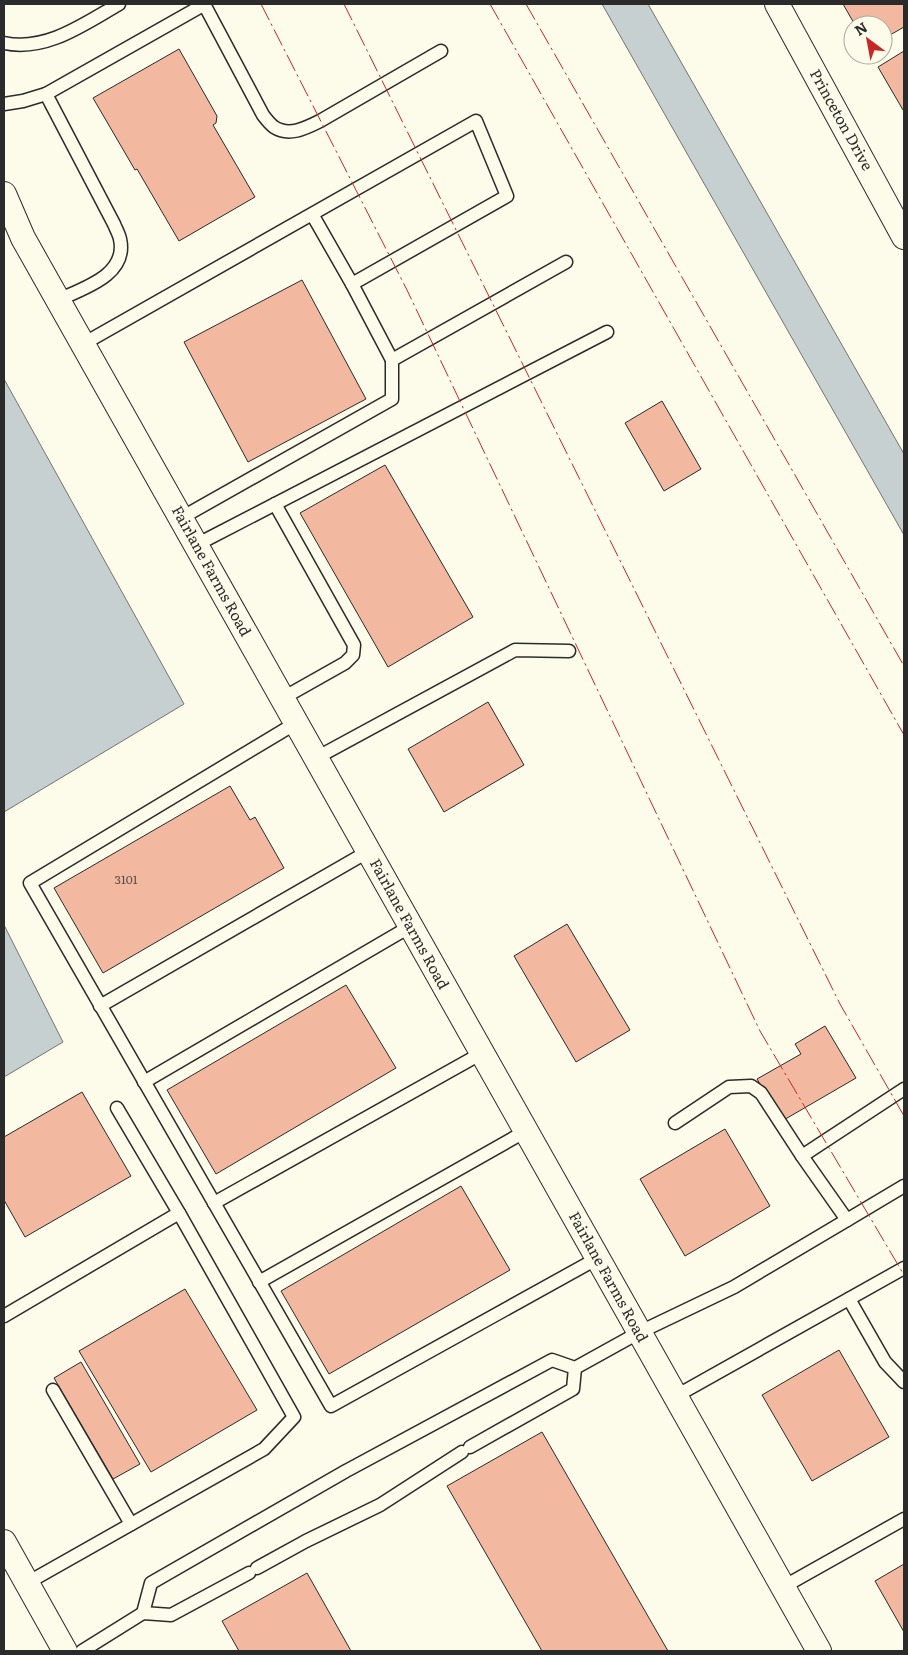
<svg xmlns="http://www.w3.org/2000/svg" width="908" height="1655" font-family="Literata,serif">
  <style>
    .water { fill: #c7d0d0; stroke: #74746e }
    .building { fill: #f2b8a0; stroke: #2b2b2b }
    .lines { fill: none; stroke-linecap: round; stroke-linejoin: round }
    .service-casing { stroke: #2b2b2b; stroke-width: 15 }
    .minor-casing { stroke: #2b2b2b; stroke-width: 26 }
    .service { stroke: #fdfbea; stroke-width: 12 }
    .minor { stroke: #fdfbea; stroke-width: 24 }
    .power { stroke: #c62828; stroke-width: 1; stroke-dasharray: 18 4 2.5 4; stroke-linecap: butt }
    .labels { text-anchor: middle; stroke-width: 4; stroke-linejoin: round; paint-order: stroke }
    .number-label { font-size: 12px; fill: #5d4e48 }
    .street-label { font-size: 15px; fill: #2b2b2b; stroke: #fdfbea }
  </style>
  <rect width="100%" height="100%" fill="#fdfbea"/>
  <g class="water">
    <polygon points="602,4 648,4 904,454 904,535"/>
    <polygon points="4,379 184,704 4,812"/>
    <polygon points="4,925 63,1042 4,1077"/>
  </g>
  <g class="building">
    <polygon points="843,4 904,4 904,27 883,39 883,25 855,25"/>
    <polygon points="179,49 217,116 216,123 213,125 255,197 179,241 137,169 135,170 93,98"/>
    <polygon points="904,51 904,109 903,110 878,67"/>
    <polygon points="302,280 366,399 248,462 184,342"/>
    <polygon points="662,401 701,469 664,491 625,423"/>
    <polygon points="385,465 473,617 388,667 300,513"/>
    <polygon points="488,702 524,765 444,812 408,749"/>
    <polygon points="230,786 250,820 255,817 284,868 103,973 54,888"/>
    <polygon points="567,924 630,1030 576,1062 514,956"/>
    <polygon points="346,985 396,1068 216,1174 167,1090"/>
    <polygon points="825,1026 856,1078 782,1121 757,1079 801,1054 795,1044"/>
    <polygon points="82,1092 131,1176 25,1237 4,1200 4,1137"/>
    <polygon points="725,1129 770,1206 685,1256 640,1179"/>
    <polygon points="461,1186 510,1270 329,1374 281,1291"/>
    <polygon points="185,1289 257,1410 151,1472 79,1351"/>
    <polygon points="839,1350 889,1437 812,1481 762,1395"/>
    <polygon points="81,1362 140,1464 113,1479 54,1378"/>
    <polygon points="542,1432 668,1651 542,1651 447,1486"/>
    <polygon points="904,1564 904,1632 875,1581"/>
    <polygon points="307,1573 351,1651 239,1651 222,1621"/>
  </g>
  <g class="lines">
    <g class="service-casing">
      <g id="service">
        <path d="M204,4L263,115C266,119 270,124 274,127C289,137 306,128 320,121L441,51"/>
        <path d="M4,43C46,52 84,24 119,4"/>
        <path d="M46,94L114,224C116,229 119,234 120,239C128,275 84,288 58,300"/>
        <polyline points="4,104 23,101 46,94 205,4"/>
        <polyline points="352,284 392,360"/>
        <polyline points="83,344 476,121 507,196 352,284 312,214"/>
        <polyline points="275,504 354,645 353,655 345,663 283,698"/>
        <polyline points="181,518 392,399 392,360 566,262"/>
        <polyline points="196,545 607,332"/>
        <polyline points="296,723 30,883 331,1406 598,1258"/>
        <polyline points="316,758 515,650 569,651"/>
        <polyline points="100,1006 369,851"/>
        <polyline points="144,1082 411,926"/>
        <polyline points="117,1108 179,1213"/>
        <polyline points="802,1156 904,1089"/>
        <polyline points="214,1203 482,1053"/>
        <polyline points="847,1220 904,1186"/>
        <polyline points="259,1282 526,1131"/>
        <polyline points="849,1299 885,1362 904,1382"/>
        <polyline points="4,1316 179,1213 294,1417 264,1449 27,1583"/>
        <polyline points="53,1390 131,1524"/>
        <polyline points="676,1396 904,1268"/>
        <polyline points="470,1447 573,1389 575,1368"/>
        <polyline points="257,1568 306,1541 380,1505 462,1452"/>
        <polyline points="783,1587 904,1519"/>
        <polyline points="143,1613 151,1583 346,1471 552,1360 575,1368 640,1332 734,1287 847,1220 802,1156 761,1093 751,1086 729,1087 675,1123"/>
        <polyline points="82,1651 143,1613 171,1615 249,1573"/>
      </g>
    </g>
    <g class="minor-casing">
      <g id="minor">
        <polyline points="777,4 904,237"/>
        <polyline points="4,194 23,238 819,1651"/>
        <polyline points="4,1542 65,1651"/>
      </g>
    </g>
    <use href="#service" class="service"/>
    <use href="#minor" class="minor"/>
    <g class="power">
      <polyline points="261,4 407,290 760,1031 904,1275"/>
      <polyline points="344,4 840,1004 904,1116"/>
      <polyline points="490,4 904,735"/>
      <polyline points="526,4 904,666"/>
    </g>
  </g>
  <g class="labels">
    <g class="number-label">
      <text x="126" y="884">3101</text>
    </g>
    <g class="street-label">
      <text transform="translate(841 120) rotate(61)" y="5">Princeton Drive</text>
      <text transform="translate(211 571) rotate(61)" y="5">Fairlane Farms Road</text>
      <text transform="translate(409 924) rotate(61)" y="5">Fairlane Farms Road</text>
      <text transform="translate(608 1277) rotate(61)" y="5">Fairlane Farms Road</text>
    </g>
  </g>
  <rect width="908" height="1655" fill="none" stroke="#2b2b2b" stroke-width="10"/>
  <g transform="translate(868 40) rotate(328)"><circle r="24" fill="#fdfbea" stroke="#a9a89e"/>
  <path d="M0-4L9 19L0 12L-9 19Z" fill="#c62828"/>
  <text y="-8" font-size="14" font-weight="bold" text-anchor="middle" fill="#2b2b2b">N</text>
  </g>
</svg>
